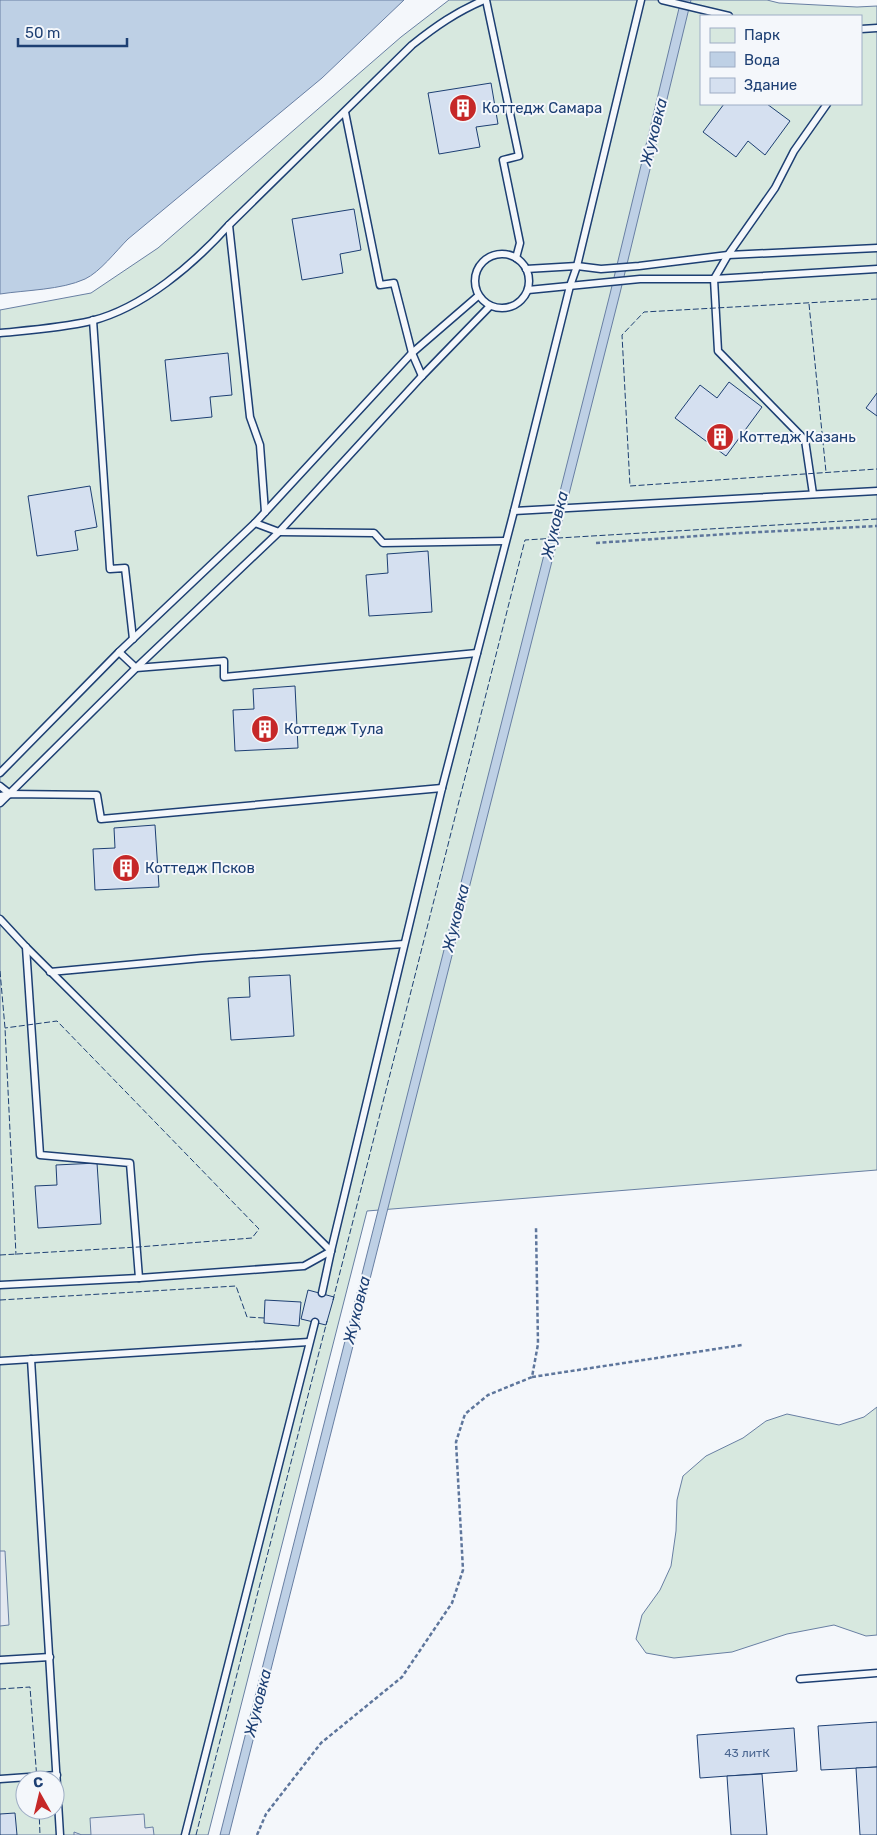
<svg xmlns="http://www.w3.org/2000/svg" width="877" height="1835" font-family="Rubik,sans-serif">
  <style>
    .green { fill: #d7e8df; stroke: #687fa3; fill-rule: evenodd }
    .parking { fill: #e3e8f0; stroke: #687fa3 }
    .water { fill: #bed0e5; stroke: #687fa3 }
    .building { fill: #d5e0f0; stroke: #1d3f73 }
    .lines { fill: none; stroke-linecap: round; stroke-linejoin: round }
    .service-casing { stroke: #1d3f73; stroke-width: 9 }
    .path { stroke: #5e769c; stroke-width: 2.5; stroke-dasharray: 4 2.5; stroke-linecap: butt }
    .service { stroke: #f4f7fb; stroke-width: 6 }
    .fence { stroke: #1d3f73; stroke-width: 1; stroke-dasharray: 6 2.5; stroke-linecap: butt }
    .labels { text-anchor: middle; stroke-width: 4; stroke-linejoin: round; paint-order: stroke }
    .number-label { font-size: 12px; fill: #4b6792 }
    .poi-label { font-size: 15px; fill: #1d3f73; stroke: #f4f7fb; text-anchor: start }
    .water-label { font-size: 16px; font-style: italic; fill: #1d3f73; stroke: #f4f7fb }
  </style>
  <rect width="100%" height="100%" fill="#f4f7fb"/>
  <g class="green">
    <path d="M449,0H767L779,3L857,7L877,6V1170L367,1211L208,1835H0V310L91,293L158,248L401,37ZM701,16H861V104H701ZM25,1780H55V1810H25Z"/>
    <polygon points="877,1407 877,1635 866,1636 834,1625 787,1634 732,1652 674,1658 646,1653 636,1639 642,1615 660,1590 671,1566 676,1531 677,1500 683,1476 706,1456 743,1438 766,1421 787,1414 839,1425 864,1417"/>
  </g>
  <g class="parking">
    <polygon points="0,1551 5,1551 9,1625 0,1626"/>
    <polygon points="144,1814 145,1828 153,1827 154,1835 74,1835 74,1832 82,1835 91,1835 90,1818"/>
  </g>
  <g class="water">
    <path d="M0,0H404L322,78L128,239C116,251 100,272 85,279C61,290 26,290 0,294Z"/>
    <polygon points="681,0 691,0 620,293 229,1835 220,1835 610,294"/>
  </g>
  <g class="building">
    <polygon points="491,83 498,124 476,127 480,147 439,154 428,93"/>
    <polygon points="724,104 767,104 790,121 765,155 748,141 736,157 703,132"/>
    <polygon points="354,209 361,250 340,254 343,273 302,280 292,219"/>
    <polygon points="228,353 232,395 210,397 212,417 171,421 165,360"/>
    <polygon points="729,382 762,407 726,456 675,418 700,385 717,398"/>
    <polygon points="877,393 877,416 866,408"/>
    <polygon points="90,486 97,527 75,531 78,550 37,556 28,496"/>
    <polygon points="428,551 432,612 369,616 366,575 388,573 387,554"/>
    <polygon points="295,686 298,748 235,751 233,710 254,709 253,689"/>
    <polygon points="155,825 159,887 95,890 93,849 115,848 114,828"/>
    <polygon points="290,975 294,1036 231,1040 228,998 250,997 249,977"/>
    <polygon points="97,1163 101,1224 38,1228 35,1186 57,1185 56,1165"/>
    <polygon points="308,1290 334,1297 326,1325 301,1319"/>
    <polygon points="265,1300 301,1302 299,1326 264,1323"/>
    <polygon points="877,1722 877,1767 821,1770 818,1726"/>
    <polygon points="794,1728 797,1771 700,1778 697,1735"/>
    <polygon points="877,1767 877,1835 860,1835 856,1768"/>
    <polygon points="762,1774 767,1835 731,1835 727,1776"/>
    <polygon points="15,1813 17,1835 0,1835 0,1814"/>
  </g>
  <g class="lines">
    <g class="service-casing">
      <g id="service">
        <polyline points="486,0 519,156 503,160 520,243 516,258"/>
        <polyline points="662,0 729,16"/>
        <polyline points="861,29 877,28"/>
        <polyline points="345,112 380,285 394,283 412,353 422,376"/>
        <polyline points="229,225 250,417 260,445 265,512"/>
        <circle cx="502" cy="281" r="27"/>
        <polyline points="526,269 577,266 601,269 639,266 728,255 877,248"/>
        <polyline points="528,290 640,279 714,279 877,269"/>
        <polyline points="93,320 110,569 125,568 133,639"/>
        <path d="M0,333C31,330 61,328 91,321C143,308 194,264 229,225L412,45C436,26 456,12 484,0"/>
        <polyline points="813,494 805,440 718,351 714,279 728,255 775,188 794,151 827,104"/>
        <polyline points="514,511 877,491"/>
        <polyline points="255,523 279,532 374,533 383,543 505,541"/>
        <polyline points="119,652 136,668 224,661 224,677 477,653"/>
        <polyline points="0,773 119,652 255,523 412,353 478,296"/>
        <polyline points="0,786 10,794"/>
        <polyline points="0,796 10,794 97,795 101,819 442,788"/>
        <polyline points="0,803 136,668 279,532 422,376 490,306"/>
        <polyline points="0,919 26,947 331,1251"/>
        <polyline points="26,947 40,1155 130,1163 139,1278"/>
        <polyline points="50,972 202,958 404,944"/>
        <polyline points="0,1285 139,1278 304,1266 331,1251"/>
        <polyline points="322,1293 331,1251 442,788 514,511 570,286 577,266 641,0"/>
        <polyline points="31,1359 60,1835"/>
        <polyline points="0,1361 309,1342"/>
        <polyline points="0,1660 50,1657"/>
        <polyline points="800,1679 877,1673"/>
        <polyline points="0,1779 57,1775"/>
        <polyline points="185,1835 315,1322"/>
      </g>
    </g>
    <g class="path">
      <polyline points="596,543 741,533 877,526"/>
      <polyline points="532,1377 742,1345"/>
      <polyline points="257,1835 266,1814 321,1743 402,1677 452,1603 463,1570 456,1442 465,1414 488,1395 532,1377 538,1344 536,1227"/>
    </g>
    <use href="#service" class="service"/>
    <g class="fence">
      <polyline points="877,299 644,312 622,335 630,486 877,469"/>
      <polyline points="809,304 826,472"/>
      <polyline points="0,971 5,1028 16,1255"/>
      <polyline points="0,1255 138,1247 252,1238 259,1229 57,1021 5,1028"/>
      <polyline points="0,1300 236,1286 247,1317 264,1318"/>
      <polyline points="333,1300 525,540 877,519"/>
      <polyline points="0,1689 30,1687 37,1780"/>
      <polyline points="39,1810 40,1835"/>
      <polyline points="196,1835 327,1321"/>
    </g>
  </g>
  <defs>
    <g id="building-disc" transform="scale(1.4375)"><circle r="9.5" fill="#c62828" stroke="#f4f7fb"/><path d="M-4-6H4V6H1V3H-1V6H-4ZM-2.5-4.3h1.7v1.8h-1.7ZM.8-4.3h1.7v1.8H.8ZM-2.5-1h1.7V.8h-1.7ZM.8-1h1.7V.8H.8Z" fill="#fff"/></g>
  </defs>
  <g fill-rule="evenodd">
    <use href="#building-disc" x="463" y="108"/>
    <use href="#building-disc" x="720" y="437"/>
    <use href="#building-disc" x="265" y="729"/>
    <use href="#building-disc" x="126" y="868"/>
  </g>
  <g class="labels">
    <g class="number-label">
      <text x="747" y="1757">43 литК</text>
    </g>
    <g class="poi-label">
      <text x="482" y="113">Коттедж Самара</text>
      <text x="739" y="442">Коттедж Казань</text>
      <text x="284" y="734">Коттедж Тула</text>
      <text x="145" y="873">Коттедж Псков</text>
    </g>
    <g class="water-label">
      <text transform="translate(653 132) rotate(-76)" y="6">Жуковка</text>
      <text transform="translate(554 525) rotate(-76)" y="6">Жуковка</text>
      <text transform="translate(455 918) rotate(-76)" y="6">Жуковка</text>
      <text transform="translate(356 1310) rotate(-76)" y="6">Жуковка</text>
      <text transform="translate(257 1703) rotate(-76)" y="6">Жуковка</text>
    </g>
  </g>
  <rect x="700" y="15" width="162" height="90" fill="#f4f7fb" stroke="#9eadc5"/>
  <rect x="710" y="28" width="25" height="15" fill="#d7e8df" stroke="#9eadc5"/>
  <text x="744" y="40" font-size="15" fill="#1d3f73">Парк</text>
  <rect x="710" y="52" width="25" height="15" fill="#bed0e5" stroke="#9eadc5"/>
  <text x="744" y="65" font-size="15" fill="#1d3f73">Вода</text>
  <rect x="710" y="78" width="25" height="15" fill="#d5e0f0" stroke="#9eadc5"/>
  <text x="744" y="90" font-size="15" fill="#1d3f73">Здание</text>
  <g transform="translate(40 1795) rotate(352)"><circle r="24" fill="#f4f7fb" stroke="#9eadc5"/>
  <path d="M0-4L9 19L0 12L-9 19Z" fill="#c62828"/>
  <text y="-8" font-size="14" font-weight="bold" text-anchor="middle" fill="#1d3f73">С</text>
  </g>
  <path d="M18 38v8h109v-8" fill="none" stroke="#1d3f73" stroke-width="2.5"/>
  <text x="25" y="38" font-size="15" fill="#1d3f73" stroke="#f4f7fb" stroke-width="4" paint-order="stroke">50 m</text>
</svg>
